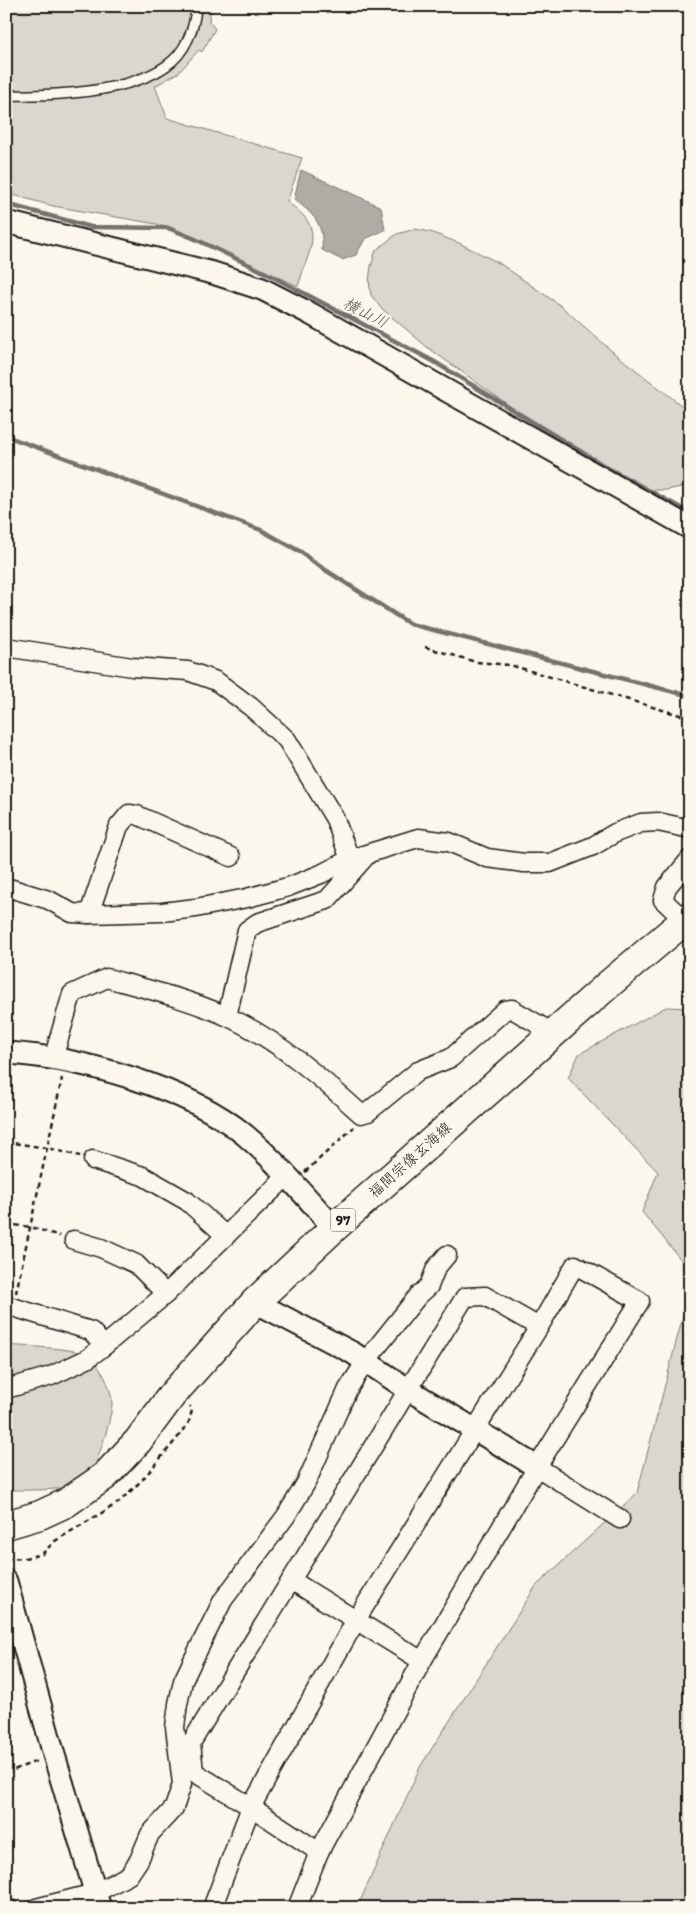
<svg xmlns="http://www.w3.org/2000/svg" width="696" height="1914" font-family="Itim,'Klee One',sans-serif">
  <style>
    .green { fill: #dad7ce; stroke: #7b7a75 }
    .water { fill: #afaca5; stroke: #74726e }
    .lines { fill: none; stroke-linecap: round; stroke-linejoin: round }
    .stream { stroke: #74726e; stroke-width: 4.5 }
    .service-casing { stroke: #1c1c1c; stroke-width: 12 }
    .minor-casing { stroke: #1c1c1c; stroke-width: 21 }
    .tertiary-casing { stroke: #1c1c1c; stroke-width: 25 }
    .primary-casing { stroke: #1c1c1c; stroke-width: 31 }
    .path { stroke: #1c1c1c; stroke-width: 2.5; stroke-dasharray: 5 4; stroke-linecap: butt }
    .service { stroke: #fbf7ec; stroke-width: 9 }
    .minor { stroke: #fbf7ec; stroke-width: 18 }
    .tertiary { stroke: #fbf7ec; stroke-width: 21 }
    .primary { stroke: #fbf7ec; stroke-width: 28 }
    .labels { text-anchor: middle; stroke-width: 4; stroke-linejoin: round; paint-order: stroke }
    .shield { fill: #fbf7ec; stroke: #5f5e5a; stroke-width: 1 }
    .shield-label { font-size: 14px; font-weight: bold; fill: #1c1c1c }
    .street-label { font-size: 15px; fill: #1c1c1c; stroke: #fbf7ec }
    .water-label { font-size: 16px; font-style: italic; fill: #575653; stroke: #fbf7ec }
  </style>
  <rect width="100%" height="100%" fill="#fbf7ec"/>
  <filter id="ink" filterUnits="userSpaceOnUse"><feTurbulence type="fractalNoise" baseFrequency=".02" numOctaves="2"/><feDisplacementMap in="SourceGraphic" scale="10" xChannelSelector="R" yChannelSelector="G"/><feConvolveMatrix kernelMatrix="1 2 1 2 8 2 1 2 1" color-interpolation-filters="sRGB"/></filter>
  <g filter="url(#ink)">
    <g class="green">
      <path d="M6,6H211L209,21L215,29L202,52L199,50L178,73L155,86L167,118L302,158L287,202C316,222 317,235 304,267C302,273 301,279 298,286L168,226L53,206L6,193Z"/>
      <polygon points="415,229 430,232 459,243 499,263 561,306 614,353 690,412 690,485 667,490 640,490 612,479 427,347 380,307 371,295 369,281 371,266 376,250 397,234"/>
      <polygon points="666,1007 690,1008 690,1908 357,1908 420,1767 536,1586 637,1493 686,1304 682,1261 642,1212 658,1172 568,1078 579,1054"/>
      <path d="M6,1345C24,1347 72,1347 86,1355C100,1364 112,1387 112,1404C112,1416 98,1464 90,1473C86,1477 76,1484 71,1486C58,1491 21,1490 6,1490Z"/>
    </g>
    <path class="water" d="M301,170L381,207L385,230L365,239L356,255L342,260L322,250C324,223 314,215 294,199Z"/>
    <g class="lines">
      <g class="stream">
        <polyline points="6,204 91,227 168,228 193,238 260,270 433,361 606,467 690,513"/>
        <polyline points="6,436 261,530 301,552 313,562 410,624 690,696"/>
      </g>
      <g class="service-casing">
        <path id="service" d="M6,95C53,96 127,93 166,66C185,53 195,29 196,6"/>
      </g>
      <g class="minor-casing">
        <g id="minor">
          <polyline points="6,647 132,667 188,671 216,681 251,707 287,740 335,819 350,859"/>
          <polyline points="6,887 49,900 72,913 89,914 162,912 196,908 247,898 288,887 321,874 350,859 418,838 449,842 487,858 524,863 550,863 593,846 615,833 641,823 658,822 690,829"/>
          <polyline points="89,914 119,826 129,814 137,815 231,857"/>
          <polyline points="684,920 663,900 667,887 690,859"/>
          <polyline points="227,1016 247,930 257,923 327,900 367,855"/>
          <path d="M53,1059L72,994L107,978C147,989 188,999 226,1016C277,1039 320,1077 361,1114L368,1112L418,1071L451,1058L505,1010L512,1009L553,1033"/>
          <polyline points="93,1160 143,1176 187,1201 226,1236"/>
          <polyline points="74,1240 101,1248 136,1264 166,1294"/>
          <polyline points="6,1305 91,1331 104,1346"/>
          <polyline points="6,1389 51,1376 87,1359 104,1346 166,1294 287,1176"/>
          <polyline points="537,1467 620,1519"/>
          <polyline points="291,1580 422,1661"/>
          <polyline points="319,1852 251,1807 194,1772 191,1743 465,1297 485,1296 539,1327"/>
          <polyline points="6,1908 8,1908"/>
          <polyline points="36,1908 95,1893 129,1875 139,1860 150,1834 174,1808 182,1784 175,1727 178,1704 183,1681 192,1662 223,1600 286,1516 306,1483 348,1389 366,1361 418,1296 429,1286 436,1268 447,1255"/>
          <polyline points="212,1908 251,1807 356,1620 539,1327 575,1265 640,1301 537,1467 422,1661 319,1852 297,1908"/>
        </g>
      </g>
      <g class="tertiary-casing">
        <g id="tertiary">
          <polyline points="6,222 213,273 262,289 311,314 690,528"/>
          <path d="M6,1053C78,1057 189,1088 245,1135C277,1162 305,1196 334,1228"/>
          <polyline points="255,1302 353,1353 409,1390 537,1467"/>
          <polyline points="6,1581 54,1755 100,1908"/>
        </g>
      </g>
      <g class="primary-casing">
        <polyline id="primary" points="6,1525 40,1515 66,1503 105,1476 138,1441 172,1395 255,1302 334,1228 609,984 690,916"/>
      </g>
      <g class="path">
        <polyline points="425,647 476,662 510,665 690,718"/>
        <polyline points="6,1142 47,1148 80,1156"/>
        <polyline points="305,1172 354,1127"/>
        <polyline points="6,1224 30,1227 60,1236"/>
        <polyline points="16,1293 62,1078"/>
        <polyline points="6,1559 25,1558 42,1554 55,1541 118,1503 143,1479 179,1436 189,1422 192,1410 190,1406"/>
        <polyline points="6,1773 37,1761"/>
      </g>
      <use href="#service" class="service"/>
      <use href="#minor" class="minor"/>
      <use href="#tertiary" class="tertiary"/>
      <use href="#primary" class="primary"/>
    </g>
  </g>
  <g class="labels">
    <rect class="shield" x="330.5" y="1208.5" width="25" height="23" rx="4"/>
    <g class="shield-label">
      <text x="343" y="1225">97</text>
    </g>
    <g class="street-label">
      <text transform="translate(410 1160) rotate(-42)" y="5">福間宗像玄海線</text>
    </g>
    <g class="water-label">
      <text transform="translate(366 312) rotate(27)" y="6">横山川</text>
    </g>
  </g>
  <rect width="696" height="1914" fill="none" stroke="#fbf7ec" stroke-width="25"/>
  <rect x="12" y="12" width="671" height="1889" fill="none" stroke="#1c1c1c" stroke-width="2" filter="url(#ink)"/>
</svg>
